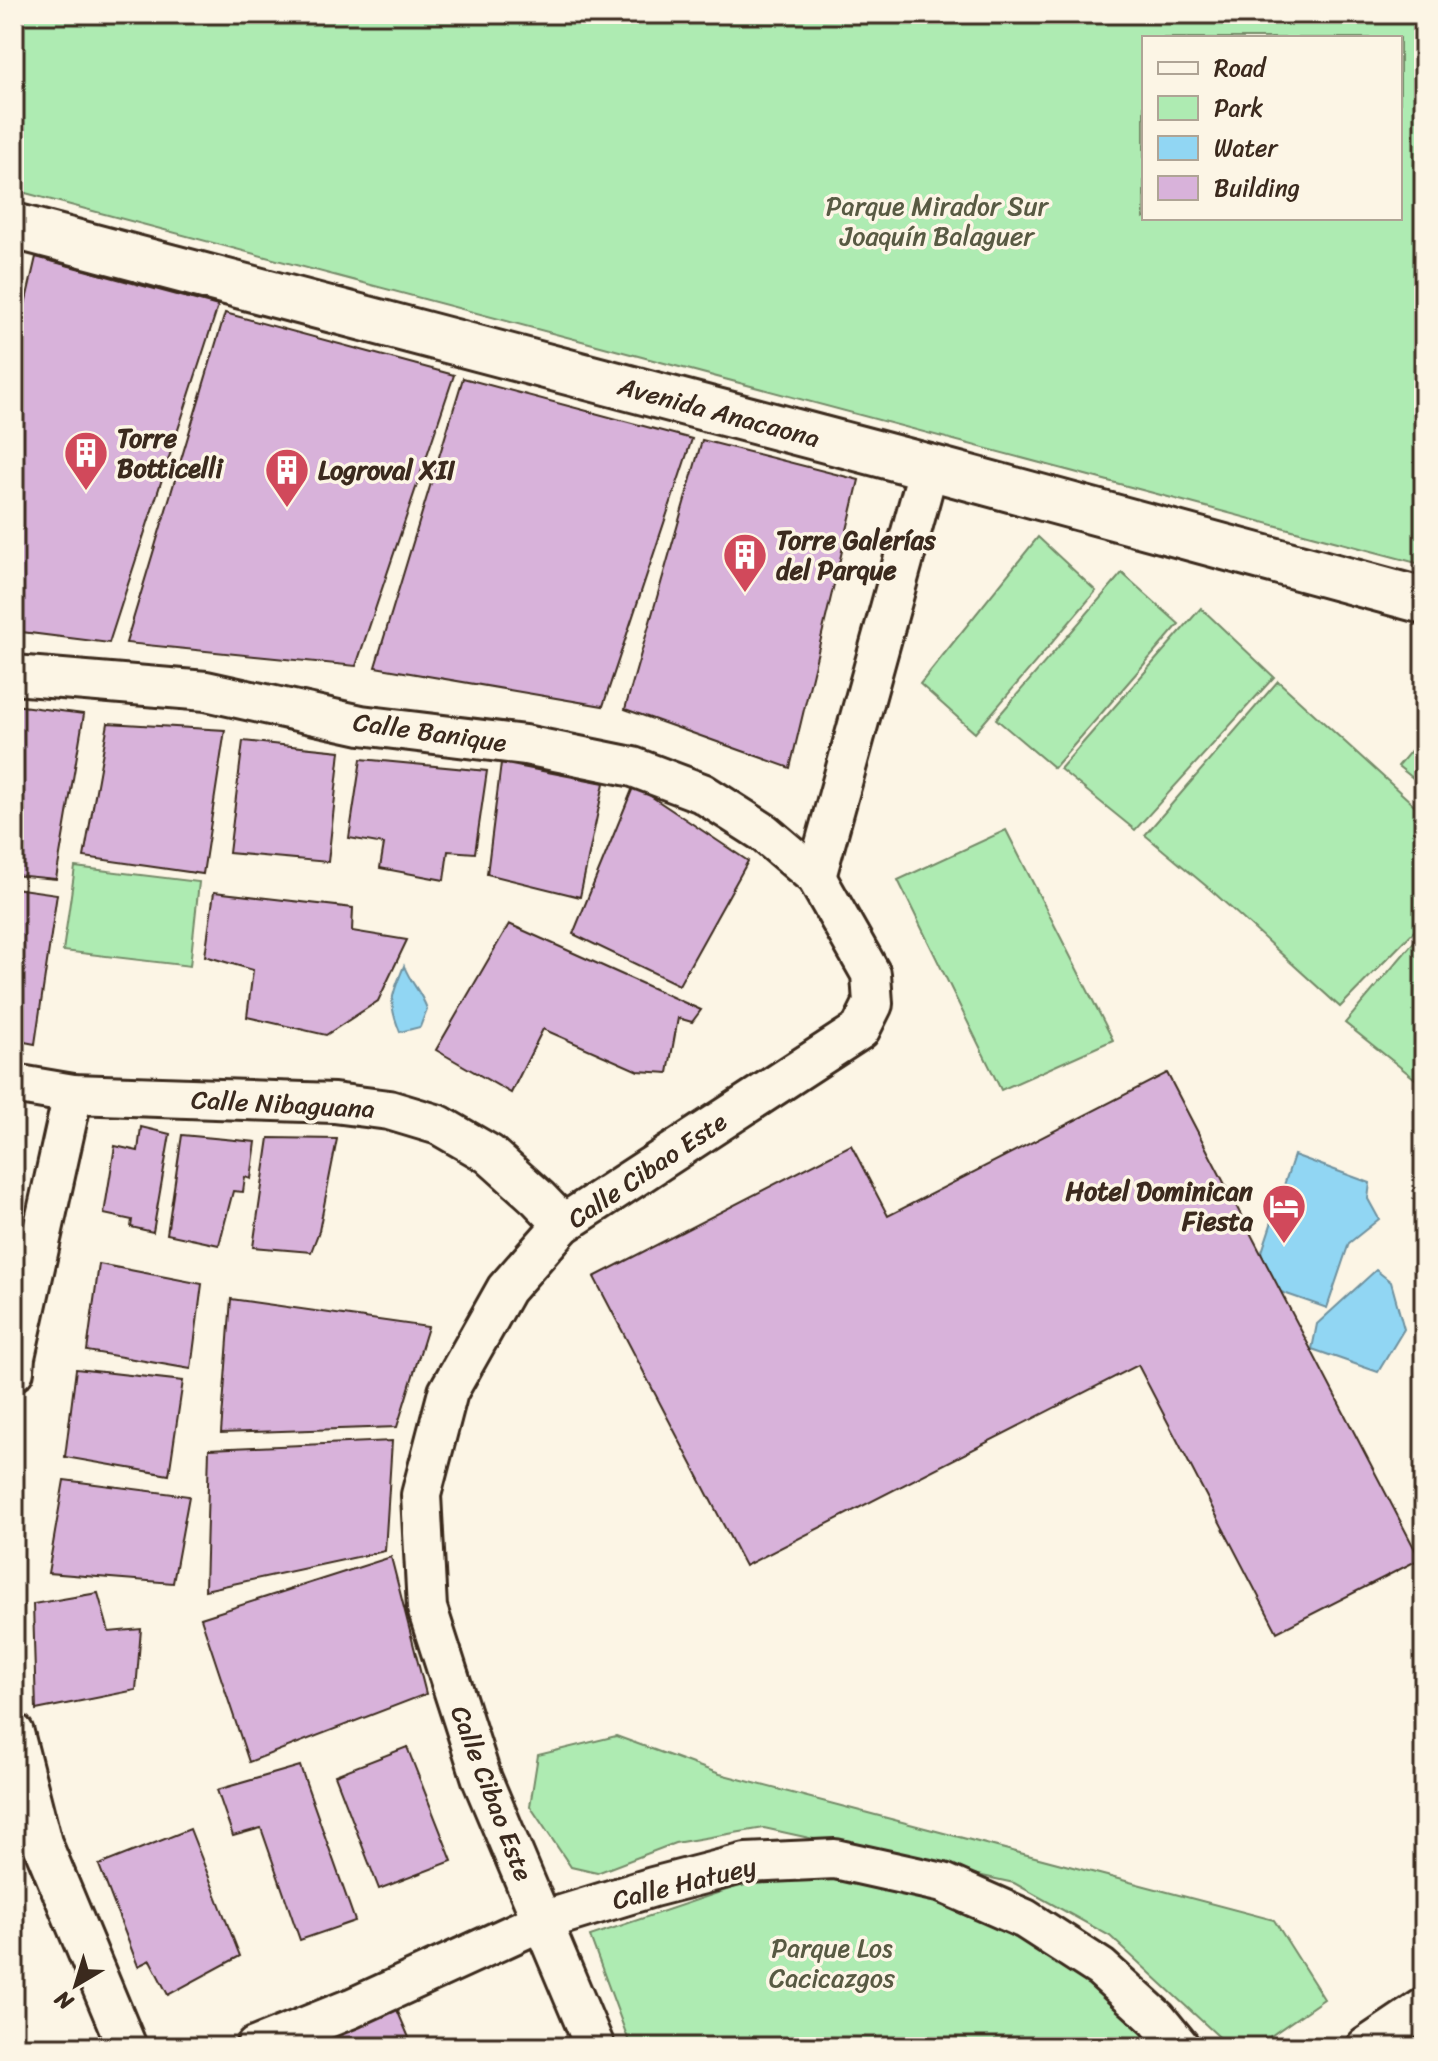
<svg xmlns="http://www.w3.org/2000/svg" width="1438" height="2061" font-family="Sriracha,sans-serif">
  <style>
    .green { fill: #aeebb2; stroke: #748a68; stroke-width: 2; fill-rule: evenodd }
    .water { fill: #91d6f3; stroke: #6f919e; stroke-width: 2 }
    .building { fill: #d8b2da; stroke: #3b2a1e; stroke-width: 2 }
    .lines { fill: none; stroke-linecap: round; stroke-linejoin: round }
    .street-casing { stroke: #3b2a1e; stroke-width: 44 }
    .secondary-casing { stroke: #3b2a1e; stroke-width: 50 }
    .street { stroke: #fcf5e5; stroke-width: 38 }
    .secondary { stroke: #fcf5e5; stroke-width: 44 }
    .labels { text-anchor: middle; stroke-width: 7; stroke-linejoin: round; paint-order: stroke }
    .park-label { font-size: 26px; fill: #585a43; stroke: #fcf5e5 }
    .street-label { font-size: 26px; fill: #3b2a1e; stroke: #fcf5e5 }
    .poi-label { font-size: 26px; font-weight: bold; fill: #3b2a1e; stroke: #fcf5e5; text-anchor: start }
  </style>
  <rect width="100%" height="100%" fill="#fcf5e5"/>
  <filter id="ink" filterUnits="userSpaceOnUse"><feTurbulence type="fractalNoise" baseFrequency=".0125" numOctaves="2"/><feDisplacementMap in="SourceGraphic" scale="16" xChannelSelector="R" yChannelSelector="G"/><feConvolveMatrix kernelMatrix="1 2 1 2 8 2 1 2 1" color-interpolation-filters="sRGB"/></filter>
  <g filter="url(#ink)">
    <g class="green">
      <path d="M14,14H1424V565L14,190ZM1400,38V218H1144V38Z"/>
      <polygon points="1038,537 1096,591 975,733 920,684"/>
      <polygon points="1122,573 1179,624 1054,768 996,719"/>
      <polygon points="1201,608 1274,677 1135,830 1060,769"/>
      <polygon points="1278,681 1424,814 1424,921 1340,1007 1211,890 1145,835"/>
      <polygon points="1424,735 1424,787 1398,766"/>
      <polygon points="1006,830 1113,1040 1001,1090 898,880"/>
      <polygon points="75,867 199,882 190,966 63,951"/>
      <polygon points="1424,930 1424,1086 1345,1023"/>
      <polygon points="616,1736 720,1774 1274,1920 1324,1999 1255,2047 1230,2047 1110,1936 1014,1883 764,1828 675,1843 597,1873 571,1867 530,1806 538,1755"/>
      <polygon points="835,1878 919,1894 998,1923 1089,1980 1156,2047 631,2047 590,1936 747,1883"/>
    </g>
    <g class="water">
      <path d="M404,966C411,984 421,991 427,1009L420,1027L400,1032C387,1001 392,995 404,966Z"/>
      <polygon points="1294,1155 1370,1183 1368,1199 1379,1219 1349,1243 1327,1308 1252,1282"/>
      <polygon points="1376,1270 1391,1282 1404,1329 1378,1372 1312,1349 1317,1324"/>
    </g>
    <g class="building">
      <polygon points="36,257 218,306 109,643 14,631 14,352"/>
      <polygon points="225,313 454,375 356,666 126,643"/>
      <polygon points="463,378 692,439 603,706 375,667"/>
      <polygon points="702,440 859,480 790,768 625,709"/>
      <polygon points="14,705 84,714 56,879 14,875"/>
      <polygon points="108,723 225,730 203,874 84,857"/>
      <polygon points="243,741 340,751 328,862 229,853"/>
      <polygon points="361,759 487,771 475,853 448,851 444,880 380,868 384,844 349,838"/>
      <polygon points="501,763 604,783 580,897 487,874"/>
      <polygon points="634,785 748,861 679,985 573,934"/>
      <polygon points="14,888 57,894 35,1044 14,1040"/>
      <polygon points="214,892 353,908 352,931 407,940 378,1001 326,1035 247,1017 253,970 205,956"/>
      <polygon points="509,924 701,1010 692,1022 678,1018 668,1073 638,1071 543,1029 511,1093 436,1050"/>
      <polygon points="1167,1073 1420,1559 1277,1632 1138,1365 745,1566 594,1277 851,1145 888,1216"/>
      <polygon points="141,1127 170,1134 153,1232 131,1227 132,1220 104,1214 115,1146 138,1151"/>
      <polygon points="182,1135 256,1142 251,1179 245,1177 243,1192 233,1191 219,1245 167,1234"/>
      <polygon points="269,1138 337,1139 319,1231 311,1252 253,1247"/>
      <polygon points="99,1264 202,1284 191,1369 87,1351"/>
      <polygon points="231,1299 428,1327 397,1427 221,1433"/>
      <polygon points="76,1369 183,1381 169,1475 65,1457"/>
      <polygon points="392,1441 385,1551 205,1590 209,1449"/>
      <polygon points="64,1480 189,1496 173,1583 48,1573"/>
      <polygon points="391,1557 426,1694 249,1762 201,1618"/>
      <polygon points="98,1593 109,1632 141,1629 136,1690 36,1710 33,1604"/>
      <polygon points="407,1747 452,1861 379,1889 335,1775"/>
      <polygon points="300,1766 355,1921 300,1940 261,1828 233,1836 217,1790"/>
      <polygon points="190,1829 240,1956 168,1995 150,1960 138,1966 99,1865"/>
      <polygon points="395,2005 413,2047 299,2047"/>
    </g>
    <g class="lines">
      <g class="street-casing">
        <g id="street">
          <polyline points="14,675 206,691 361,725 525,745 633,767 702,793 763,832 816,877 871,974 873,1004 860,1030 563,1224 506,1289 448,1392 421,1495 427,1608 482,1779 595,2047"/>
          <polyline points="816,877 929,467"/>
          <polyline points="14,1084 73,1094 334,1103 389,1110 439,1125 489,1154 538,1198 563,1224"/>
          <polyline points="14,1371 15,1357 73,1094"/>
          <polyline points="14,1733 42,1843 127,2047"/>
          <polyline points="255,2047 352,2008 542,1921 653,1887 746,1863 835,1859 943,1883 1025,1919 1101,1968 1157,2019 1180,2047"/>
          <polyline points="1366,2047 1424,2008"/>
        </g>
      </g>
      <g class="secondary-casing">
        <polyline id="secondary" points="14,226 929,467 1424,601"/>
      </g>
      <use href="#street" class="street"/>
      <use href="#secondary" class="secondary"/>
    </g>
  </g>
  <defs>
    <g id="building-pin" transform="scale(2.3)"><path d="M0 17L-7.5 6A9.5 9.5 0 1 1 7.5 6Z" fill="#d1495b" stroke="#fcf5e5"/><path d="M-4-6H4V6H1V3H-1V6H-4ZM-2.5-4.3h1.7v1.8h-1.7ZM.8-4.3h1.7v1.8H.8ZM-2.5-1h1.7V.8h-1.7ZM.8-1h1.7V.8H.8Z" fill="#fff"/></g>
    <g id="hotel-pin" transform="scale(2.3)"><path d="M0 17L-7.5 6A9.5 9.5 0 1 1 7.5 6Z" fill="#d1495b" stroke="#fcf5e5"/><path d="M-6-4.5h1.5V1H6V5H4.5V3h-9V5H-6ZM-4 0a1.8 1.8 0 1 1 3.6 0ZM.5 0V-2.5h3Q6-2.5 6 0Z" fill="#fff"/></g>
  </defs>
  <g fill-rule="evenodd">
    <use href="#building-pin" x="86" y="453"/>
    <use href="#building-pin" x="287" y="470"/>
    <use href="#building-pin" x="745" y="555"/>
    <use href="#hotel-pin" x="1284" y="1206"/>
  </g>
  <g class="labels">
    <g class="park-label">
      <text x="937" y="215">Parque Mirador Sur<tspan x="937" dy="30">Joaquín Balaguer</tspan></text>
      <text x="832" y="1957">Parque Los<tspan x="832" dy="30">Cacicazgos</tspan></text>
    </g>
    <g class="street-label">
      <text transform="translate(719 412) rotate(15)" y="9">Avenida Anacaona</text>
      <text transform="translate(430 732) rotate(8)" y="9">Calle Banique</text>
      <text transform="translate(283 1104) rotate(3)" y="9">Calle Nibaguana</text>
      <text transform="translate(647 1170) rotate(-34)" y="9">Calle Cibao Este</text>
      <text transform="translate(492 1793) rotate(69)" y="9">Calle Cibao Este</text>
      <text transform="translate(684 1883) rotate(-14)" y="9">Calle Hatuey</text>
    </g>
    <g class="poi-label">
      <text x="117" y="447">Torre<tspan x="117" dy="30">Botticelli</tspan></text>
      <text x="318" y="479">Logroval XII</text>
      <text x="776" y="549">Torre Galerías<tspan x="776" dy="30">del Parque</tspan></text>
      <text x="1253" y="1200" text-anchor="end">Hotel Dominican<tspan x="1253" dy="30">Fiesta</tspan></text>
    </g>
  </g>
  <rect width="1438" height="2061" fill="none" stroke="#fcf5e5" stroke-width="48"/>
  <rect x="24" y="24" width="1390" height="2013" fill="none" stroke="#3b2a1e" stroke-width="3" filter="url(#ink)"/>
  <rect x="1142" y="36" width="260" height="184" fill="#fcf5e5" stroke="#afa495" stroke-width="2"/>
  <rect x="1158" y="62" width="40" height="12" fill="#fcf5e5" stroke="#afa495" stroke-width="2"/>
  <text x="1214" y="76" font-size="24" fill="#3b2a1e">Road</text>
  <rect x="1158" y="96" width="40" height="24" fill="#aeebb2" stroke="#afa495" stroke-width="2"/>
  <text x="1214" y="116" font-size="24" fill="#3b2a1e">Park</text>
  <rect x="1158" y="136" width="40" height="24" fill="#91d6f3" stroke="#afa495" stroke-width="2"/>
  <text x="1214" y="156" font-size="24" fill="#3b2a1e">Water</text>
  <rect x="1158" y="176" width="40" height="24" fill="#d8b2da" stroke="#afa495" stroke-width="2"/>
  <text x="1214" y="196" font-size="24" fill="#3b2a1e">Building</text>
  <g transform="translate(76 1985) rotate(218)" stroke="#fcf5e5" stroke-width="6" paint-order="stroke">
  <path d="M0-6L14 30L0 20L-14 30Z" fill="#3b2a1e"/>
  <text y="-12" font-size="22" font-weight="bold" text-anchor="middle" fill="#3b2a1e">N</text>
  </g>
</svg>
